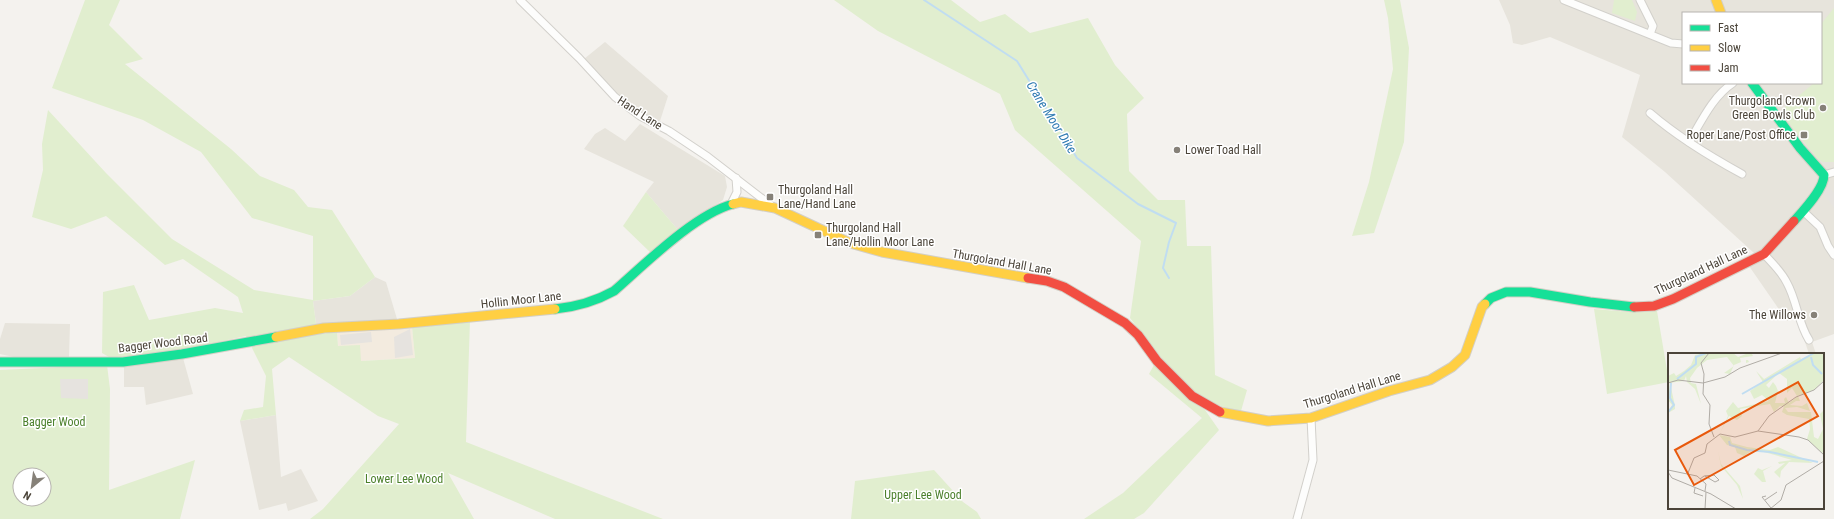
<svg xmlns="http://www.w3.org/2000/svg" width="1834" height="519" font-family="'Roboto Condensed',sans-serif">
  <style>
    .residential { fill: #e7e4dc; fill-rule: evenodd }
    .commercial { fill: #f3ebdf }
    .green { fill: #e1eecf; fill-rule: evenodd }
    .parking { fill: #e6e3df }
    .lines { fill: none; stroke-linecap: round; stroke-linejoin: round }
    .stream { stroke: #c0ddf1; stroke-width: 2 }
    .street-casing { stroke: #d2d0cb; stroke-width: 9 }
    .fast-casing { stroke: #d3cfc5; stroke-width: 11 }
    .slow-casing { stroke: #d3cfc5; stroke-width: 11 }
    .jam-casing { stroke: #d3cfc5; stroke-width: 11 }
    .street { stroke: #fdfdfc; stroke-width: 7 }
    .fast { stroke: #16e098; stroke-width: 9 }
    .slow { stroke: #ffcf43; stroke-width: 9 }
    .jam { stroke: #f24e42; stroke-width: 9 }
    .poi-dot { fill: #868178; stroke: #fff; stroke-width: 1.5 }
    .labels { text-anchor: middle; stroke-width: 3; stroke-linejoin: round; paint-order: stroke }
    .poi-label { font-size: 12px; fill: #4b4439; stroke: #fff; text-anchor: end }
    .street-label { font-size: 12px; fill: #4b4439; stroke: #fff }
    .park-label { font-size: 12px; fill: #4a7f2a; stroke: #fff }
    .water-label { font-size: 13px; font-style: italic; fill: #2e7ab2; stroke: #fff }
    .inset-river { fill: none; stroke: #c0ddf1; stroke-width: 2 }
    .inset-road { fill: none; stroke: #b0aca6; stroke-width: 1 }
    .view { fill: #e8590c; fill-opacity: 0.15; stroke: #e8590c; stroke-width: 2 }
    .inset-edge { fill: none; stroke: #4b4439; stroke-width: 2 }
  </style>
  <rect width="100%" height="100%" fill="#f4f2ee"/>
  <g class="residential">
    <path d="M1499,0H1834V334L1812,342L1816,354H1809L1796,315L1787,321L1749,266L1754,253L1665,172L1622,137L1640,75L1550,37L1522,45L1513,43L1510,25ZM1683,13H1821V83H1683Z"/>
    <polygon points="605,42 668,96 660,121 644,114 617,96 584,59"/>
    <polygon points="640,124 725,176 727,187 723,200 678,230 646,192 654,182 584,149 595,134 605,128 625,141"/>
    <polygon points="375,277 386,282 397,319 316,324 313,301 350,296"/>
    <polygon points="5,323 70,324 69,357 23,359 0,354 0,339"/>
    <polygon points="183,358 193,394 146,405 144,387 124,387 124,367"/>
    <polygon points="276,415 281,477 301,469 318,501 288,511 286,503 259,510 240,421"/>
  </g>
  <polygon class="commercial" points="412,327 415,358 361,361 338,347 337,332"/>
  <g class="green">
    <polygon points="85,0 120,0 109,25 143,59 125,64 231,149 260,176 294,190 308,207 332,210 375,277 350,296 313,301 316,324 302,328 304,336 337,332 338,346 360,345 361,361 415,358 412,327 470,320 466,442 663,519 555,519 448,473 474,519 310,519 323,509 399,424 378,416 289,357 272,369 276,415 240,421 244,410 263,407 266,376 246,336 181,350 123,359 109,357 102,353 103,292 134,285 149,320 215,308 243,313 238,297 183,259 165,265 106,216 71,229 32,217 43,170 42,144 48,110 106,173 172,239 254,290 313,300 313,236 252,218 201,152 143,120 52,88"/>
    <path d="M834,0H951L980,22L1005,14L1030,33L1088,18L1115,65L1144,98L1127,114L1129,171L1158,200H1185L1187,246H1211L1215,375L1247,390L1241,411C1231,409 1218,406 1209,401C1178,384 1152,345 1130,318L1141,241L1015,130L1000,94L878,31Z"/>
    <polygon points="1384,0 1400,0 1409,48 1404,142 1374,233 1352,236 1369,182 1393,69 1388,18"/>
    <polygon points="1614,0 1632,0 1637,12 1635,21 1612,13"/>
    <polygon points="1834,8 1834,162 1823,162 1818,159 1783,116 1783,109 1814,83 1821,83 1821,24"/>
    <polygon points="646,192 678,230 651,253 623,226"/>
    <polygon points="1594,309 1629,312 1657,311 1669,382 1607,394"/>
    <path d="M107,365L110,389L109,490L195,460L180,519H0V370ZM20,475H44V499H20Z"/>
    <polygon points="1154,365 1190,400 1205,410 1219,430 1144,513 1134,519 1084,519 1123,493 1202,418 1149,374"/>
    <polygon points="934,470 963,502 977,512 981,519 851,519 855,481"/>
  </g>
  <g class="parking">
    <polygon points="1828,185 1834,193 1834,208 1823,192"/>
    <polygon points="410,329 413,355 395,358 394,337"/>
    <polygon points="371,332 372,342 341,345 340,335"/>
    <polygon points="60,379 88,379 88,399 61,398"/>
  </g>
  <g class="lines">
    <polyline class="stream" points="924,0 1017,61 1077,158 1138,204 1176,223 1169,242 1163,268 1169,278"/>
    <g class="street-casing">
      <g id="street">
        <polyline points="520,0 579,58 615,97 640,116 669,131 708,157 773,207"/>
        <polyline points="1564,0 1671,43 1683,44"/>
        <polyline points="1640,0 1653,26 1650,34"/>
        <path d="M1650,113C1679,138 1709,156 1742,174"/>
        <path d="M1689,142C1701,122 1713,96 1733,83"/>
        <polyline points="1824,175 1834,172"/>
        <polyline points="731,204 737,192 736,178"/>
        <polyline points="1803,211 1820,227 1828,246 1834,255"/>
        <path d="M1764,254C1772,263 1782,272 1787,283C1797,301 1798,323 1809,340"/>
        <polyline points="1297,519 1313,460 1311,418"/>
      </g>
    </g>
    <g class="fast-casing">
      <g id="fast">
        <path d="M1752,83L1800,148L1824,175C1824,189 1804,210 1794,221"/>
        <polyline points="1485,304 1491,298 1506,292 1530,292 1590,302 1634,307"/>
        <path d="M555,309C575,307 596,301 614,291C645,264 695,214 733,204"/>
        <polyline points="0,362 123,362 182,354 276,337"/>
      </g>
    </g>
    <g class="slow-casing">
      <g id="slow">
        <polyline points="1716,0 1721,13"/>
        <polyline points="733,204 741,202 775,208 850,243 882,252 1028,278"/>
        <polyline points="276,337 324,328 399,324 555,309"/>
        <polyline points="1220,412 1268,421 1311,418 1389,391 1430,380 1452,367 1465,355 1482,307 1485,304"/>
      </g>
    </g>
    <g class="jam-casing">
      <g id="jam">
        <polyline points="1028,278 1047,281 1064,287 1125,323 1138,335 1157,361 1192,396 1220,412"/>
        <polyline points="1634,307 1654,306 1673,299 1764,254 1794,221"/>
      </g>
    </g>
    <use href="#street" class="street"/>
    <use href="#fast" class="fast"/>
    <use href="#slow" class="slow"/>
    <use href="#jam" class="jam"/>
  </g>
  <g class="poi-dot">
    <circle cx="1823" cy="108" r="4"/>
    <rect x="1800" y="131" width="8" height="8" rx="2"/>
    <circle cx="1177" cy="150" r="4"/>
    <rect x="766" y="193" width="8" height="8" rx="2"/>
    <rect x="814" y="231" width="8" height="8" rx="2"/>
    <circle cx="1814" cy="315" r="4"/>
  </g>
  <g class="labels">
    <g class="poi-label">
      <text x="1815" y="105">Thurgoland Crown<tspan x="1815" dy="14">Green Bowls Club</tspan></text>
      <text x="1796" y="139">Roper Lane/Post Office</text>
      <text x="1185" y="154" text-anchor="start">Lower Toad Hall</text>
      <text x="778" y="194" text-anchor="start">Thurgoland Hall<tspan x="778" dy="14">Lane/Hand Lane</tspan></text>
      <text x="826" y="232" text-anchor="start">Thurgoland Hall<tspan x="826" dy="14">Lane/Hollin Moor Lane</tspan></text>
      <text x="1806" y="319">The Willows</text>
    </g>
    <g class="street-label">
      <text transform="translate(640 113) rotate(33)" y="4">Hand Lane</text>
      <text transform="translate(1002 262) rotate(10)" y="4">Thurgoland Hall Lane</text>
      <text transform="translate(1701 270) rotate(-25)" y="4">Thurgoland Hall Lane</text>
      <text transform="translate(521 300) rotate(-6)" y="4">Hollin Moor Lane</text>
      <text transform="translate(163 343) rotate(-7)" y="4">Bagger Wood Road</text>
      <text transform="translate(1352 390) rotate(-17)" y="4">Thurgoland Hall Lane</text>
    </g>
    <g class="park-label">
      <text x="54" y="426">Bagger Wood</text>
      <text x="404" y="483">Lower Lee Wood</text>
      <text x="923" y="499">Upper Lee Wood</text>
    </g>
    <g class="water-label">
      <text transform="translate(1052 117) rotate(58)" y="5">Crane Moor Dike</text>
    </g>
  </g>
  <g transform="translate(1668 353)">
    <rect width="156" height="156" fill="#f4f2ee"/>
    <path d="M37,0H65L70,4L78,1H84L85,3L72,5L73,9L78,7H80L81,9L78,10V7L66,12L62,21L56,20L66,13L59,4L39,7L29,15L22,25L23,30L28,31L33,51L27,36L19,29L18,23L16,28L0,30V23L6,20L8,23L16,18L23,12L27,2ZM145,0H156V27L146,37L129,43L124,35L119,40V26L111,20L98,32L101,35L105,29L108,33L110,38L107,50H117L116,46L118,44L121,50L130,43L132,48H128L122,52L134,53L139,50L142,58L129,54L117,55L120,59H143L146,84L150,86L155,76L152,61L156,57V99L154,100L139,86L142,76L141,66L119,62L114,59L116,53H112L106,59L102,51L72,56L74,63L69,67L61,63L52,80L60,63L58,58L65,49L70,55L101,48L94,42L86,46L82,38L95,29L88,18L96,26L132,4L133,6ZM2,30L7,53V56L0,60L4,52L0,47ZM51,82L62,84L64,90L79,94L102,97L110,94L145,110L121,109L113,118L112,125L106,119L117,110L111,111L110,109L124,107L96,99L83,98L76,103L69,100L67,94L59,92ZM50,98L53,111L72,133L75,146L69,132L53,113ZM104,113L95,118L98,129H94L86,121L90,115L94,117Z" fill="#e1eecf"/>
    <path class="inset-river" d="M143,4L145,12L154,21M9,26L28,11V4L38,0M74,41L146,0M0,59L6,52L2,45L3,30M61,88L62,92L79,97L102,99L150,109"/>
    <path class="inset-road" d="M41,0L33,10L36,21L35,41L42,52L41,71L46,84M0,30L10,27L35,30L57,24L72,15L114,0M90,78L101,63L128,44L146,37L156,28M0,117L29,123L38,131L37,138M0,119L4,125L43,141L68,156M20,120L26,105L37,100L39,91L52,81L67,84L90,78L131,84L140,87L156,102M32,126L36,123L46,122L51,127L47,129L37,123M27,135L26,140L35,143M98,143L94,144L103,155M97,147L109,139M37,156L38,139M102,156L113,147L118,132L156,108"/>
    <path class="view" d="M130,29L150,63L26,132L7,97Z"/>
    <rect width="156" height="156" class="inset-edge"/>
  </g>
  <rect x="1682" y="12" width="140" height="72" fill="#ffffff" stroke="#b7b4b0"/>
  <rect x="1690" y="25" width="20" height="6" fill="#16e098" stroke="#b7b4b0"/>
  <text x="1718" y="32" font-size="12" fill="#4b4439">Fast</text>
  <rect x="1690" y="45" width="20" height="6" fill="#ffcf43" stroke="#b7b4b0"/>
  <text x="1718" y="52" font-size="12" fill="#4b4439">Slow</text>
  <rect x="1690" y="65" width="20" height="6" fill="#f24e42" stroke="#b7b4b0"/>
  <text x="1718" y="72" font-size="12" fill="#4b4439">Jam</text>
  <g transform="translate(32 487) rotate(209)"><circle r="19" fill="#ffffff" stroke="#b7b4b0"/>
  <path d="M0-3L7 15L0 10L-7 15Z" fill="#868178"/>
  <text y="-6" font-size="11" font-weight="bold" text-anchor="middle" fill="#4b4439">N</text>
  </g>
</svg>
